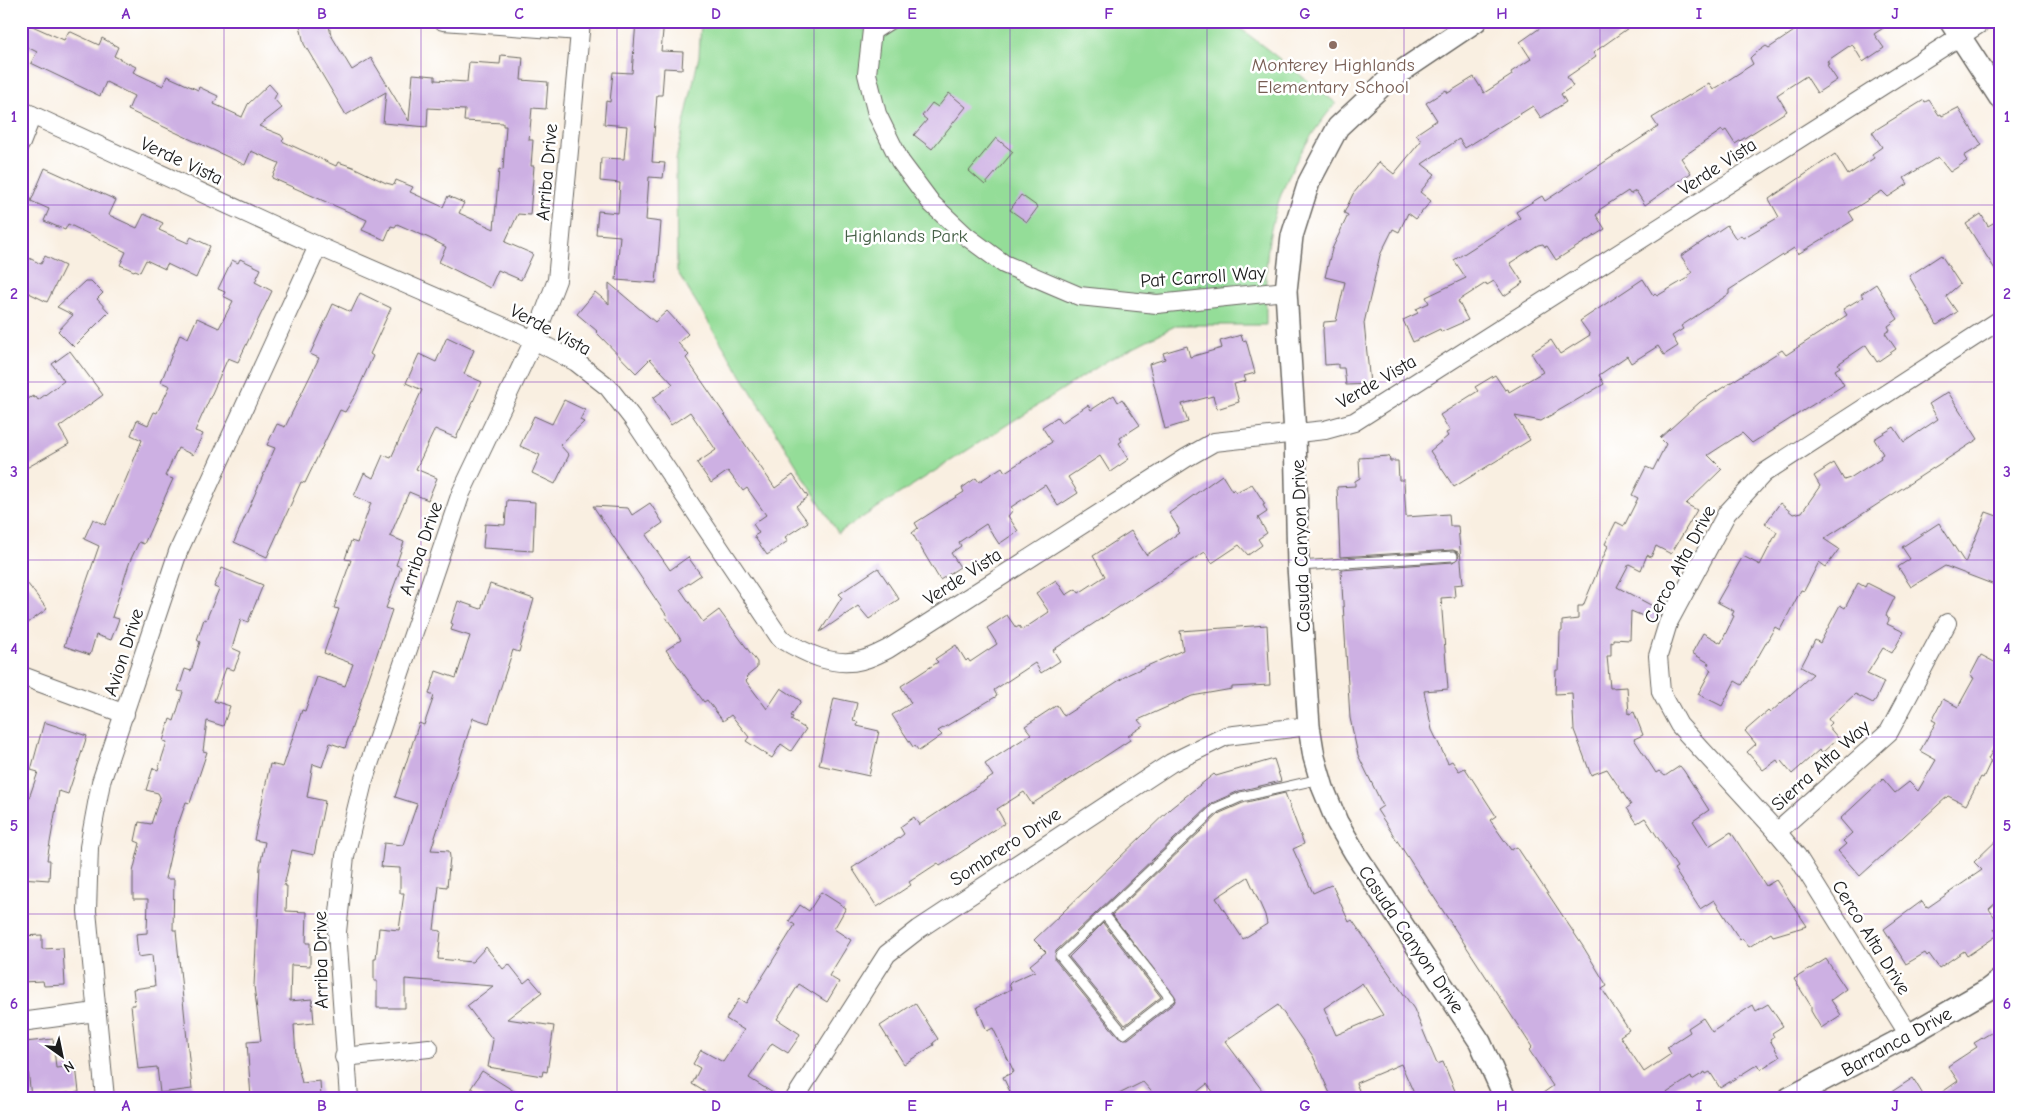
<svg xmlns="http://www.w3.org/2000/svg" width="2021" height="1119" font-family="'Comic Neue',sans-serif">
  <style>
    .green { fill: #94dd98; stroke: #587c5a }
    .building { fill: #cdb0e3; fill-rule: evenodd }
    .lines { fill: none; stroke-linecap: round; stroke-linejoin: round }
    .service-casing { stroke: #696661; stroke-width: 11 }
    .minor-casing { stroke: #696661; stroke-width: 20 }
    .tertiary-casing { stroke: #696661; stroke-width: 24 }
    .service { stroke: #fff; stroke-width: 9 }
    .minor { stroke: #fff; stroke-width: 18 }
    .tertiary { stroke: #fff; stroke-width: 21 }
    .grid { fill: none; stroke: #7b2cbf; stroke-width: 1; stroke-opacity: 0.55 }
    .education-dot { fill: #8d6e63; stroke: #fff; stroke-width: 2 }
    .labels { text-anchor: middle; stroke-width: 5; stroke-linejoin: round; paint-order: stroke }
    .education-label { font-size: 19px; fill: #785e54; stroke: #fff }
    .street-label { font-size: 19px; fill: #1c1c1c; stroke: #fff }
    .park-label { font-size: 19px; fill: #466047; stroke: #fff }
    .neatline { fill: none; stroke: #7b2cbf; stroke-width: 2 }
    .grid-label { font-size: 16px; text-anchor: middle; font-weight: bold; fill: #7b2cbf }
  </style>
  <rect width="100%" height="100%" fill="#fff"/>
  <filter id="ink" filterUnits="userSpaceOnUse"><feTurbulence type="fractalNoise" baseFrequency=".02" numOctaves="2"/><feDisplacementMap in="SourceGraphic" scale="10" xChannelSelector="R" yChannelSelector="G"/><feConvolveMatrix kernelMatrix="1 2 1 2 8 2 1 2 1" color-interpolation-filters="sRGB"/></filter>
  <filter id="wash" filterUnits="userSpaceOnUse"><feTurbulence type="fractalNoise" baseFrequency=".0096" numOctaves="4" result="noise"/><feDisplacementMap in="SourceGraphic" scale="20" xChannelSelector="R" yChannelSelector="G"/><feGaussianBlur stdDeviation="1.12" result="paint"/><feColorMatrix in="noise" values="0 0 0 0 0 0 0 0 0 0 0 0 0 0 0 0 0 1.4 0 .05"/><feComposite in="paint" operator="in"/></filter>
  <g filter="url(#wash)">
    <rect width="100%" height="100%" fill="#f9efe1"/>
    <path class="green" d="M701,21H1231L1336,103C1307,137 1282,180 1272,225C1264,257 1266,292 1266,325H1177L1110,359L838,533L677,271L676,160L699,56Z"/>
    <g id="blocks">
      <g class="building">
        <polygon points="21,21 64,40 69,31 99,45 102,38 118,47 114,56 136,67 133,72 163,86 167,76 198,90 199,87 218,96 214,104 242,117 248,104 269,84 277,93 274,99 282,108 259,126 281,135 284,139 282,141 336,166 338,162 353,167 386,183 394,185 396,180 413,187 410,192 443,207 448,196 464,203 459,213 494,229 499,169 503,170 506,126 503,126 503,123 464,121 465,110 428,108 427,127 383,123 386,92 346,115 304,44 299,21 328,21 331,35 352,70 371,58 409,121 413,74 435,76 435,80 467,82 469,62 500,64 501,55 523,57 521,80 548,82 546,109 532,108 529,140 533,140 531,166 534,166 530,215 518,214 505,242 533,254 521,280 498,270 490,288 439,262 446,247 429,238 397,224 395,227 391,226 385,240 362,230 367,220 272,178 279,163 251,151 245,165 128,110 134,96 106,82 100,96 31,63 37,52 21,44"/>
        <polygon points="636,21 664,21 661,51 683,52 682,69 664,68 662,95 657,95 652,162 665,163 663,178 649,177 646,220 661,222 656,283 616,280 620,236 596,234 598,211 618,213 620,183 600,181 601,158 624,159 627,126 604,124 606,101 610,102 613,72 632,73"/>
        <polygon points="1550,21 1571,21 1576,28 1586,21 1638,21 1593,53 1596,57 1567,77 1573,86 1561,94 1566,102 1541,118 1533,106 1465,148 1459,139 1422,164 1435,174 1420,192 1431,201 1416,219 1408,213 1399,232 1393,229 1380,255 1364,323 1370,384 1346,385 1344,368 1338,368 1338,364 1325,365 1323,330 1324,322 1336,321 1345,282 1325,277 1332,249 1348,215 1344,213 1353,194 1379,162 1394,174 1421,141 1416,134 1437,120 1426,103 1446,90 1448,93 1474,77 1484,93 1512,75 1511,72 1531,59 1520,42"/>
        <polygon points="1809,21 1894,21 1874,34 1884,48 1863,62 1852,44 1827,61 1829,64 1827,65 1837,80 1817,93 1806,76 1777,95 1787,111 1735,144 1726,130 1723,132 1722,130 1681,158 1691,173 1678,182 1645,205 1636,191 1630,194 1628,191 1599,210 1600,212 1596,215 1605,229 1556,260 1547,246 1545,247 1543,244 1538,245 1510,263 1523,283 1504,296 1494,281 1487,285 1486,283 1458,301 1468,320 1441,332 1440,329 1413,342 1403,320 1418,313 1416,309 1429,303 1426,297 1466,278 1454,260 1520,218 1516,212 1542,196 1545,201 1658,127 1652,118 1709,83 1713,90 1753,64 1750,58 1753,55 1766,46 1769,48"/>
        <polygon points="949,93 966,107 932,149 914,135 927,120 922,116 932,103 938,107"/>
        <polygon points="1924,100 1925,102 1929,100 1939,115 1941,114 1942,116 1958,108 1982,145 1964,156 1967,161 1950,172 1938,157 1904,178 1908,184 1888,197 1882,191 1849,212 1854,220 1798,254 1794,248 1729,290 1729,294 1681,326 1683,329 1672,336 1678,346 1664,355 1658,346 1631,363 1627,356 1599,375 1604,384 1541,421 1515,416 1530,440 1454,487 1430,451 1448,436 1446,433 1450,431 1440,415 1478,391 1475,387 1495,375 1505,390 1508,389 1509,392 1543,372 1531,353 1551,340 1560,354 1590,335 1580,321 1643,279 1653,295 1655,293 1657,296 1689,277 1688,275 1692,273 1681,256 1727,225 1736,239 1741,235 1743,238 1779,217 1769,199 1835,154 1848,175 1874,158 1872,154 1882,147 1872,132"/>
        <polygon points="996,138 1013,152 985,185 969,171"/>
        <polygon points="45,168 116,200 109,215 137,228 144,214 163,223 159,230 188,243 191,237 210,246 196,278 167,264 165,269 146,260 140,272 135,270 134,271 120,265 126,252 68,224 65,230 44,221 49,209 31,201"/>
        <polygon points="1021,195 1038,207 1027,222 1010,210"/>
        <polygon points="1981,214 1988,226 2000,219 2000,277 1966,224"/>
        <polygon points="21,254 41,264 45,256 65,266 47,302 21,289"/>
        <polygon points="1941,255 1960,284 1946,296 1957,312 1937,325 1909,276"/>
        <polygon points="240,259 261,269 255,282 272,291 238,362 228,358 195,431 203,434 193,455 178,448 165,476 173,479 144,544 139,542 130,561 112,617 119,619 111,640 96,635 90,655 64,646 99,546 84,539 93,519 105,525 126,479 142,440 131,435 137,420 148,425 154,412 157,413 170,386 161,382 180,334 188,338 197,318 219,328 233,301 223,296 225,292 218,289 232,260 238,263"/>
        <polygon points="85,281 91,281 103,293 97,299 109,312 74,347 58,331 73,315 57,307"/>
        <polygon points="609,283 655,322 667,311 688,334 678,343 689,355 686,358 775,488 793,475 808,497 796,506 808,522 785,537 788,541 767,555 754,536 759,533 753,524 766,515 747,488 743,491 728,471 711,483 697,463 716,450 690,412 671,425 653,398 673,384 650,359 636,373 596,332 597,331 577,314 595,292 609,304"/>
        <polygon points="1876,284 1898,319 1888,326 1890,330 1885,333 1896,349 1877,362 1866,345 1838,364 1840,367 1835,370 1844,385 1752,443 1742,433 1708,455 1722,469 1686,504 1697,510 1671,554 1656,546 1651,557 1647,555 1641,570 1629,564 1617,587 1662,611 1657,622 1631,611 1630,640 1613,639 1613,643 1611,642 1611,656 1607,656 1610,688 1627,687 1629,714 1634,712 1643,735 1634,739 1656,773 1659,771 1665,776 1680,766 1684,771 1709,810 1693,821 1709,846 1731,832 1766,886 1776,880 1807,926 1773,936 1771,933 1749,947 1742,938 1740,940 1714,900 1700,909 1674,869 1677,867 1645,818 1637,823 1627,808 1631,805 1607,769 1591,775 1574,730 1572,693 1555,694 1556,670 1559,670 1560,632 1562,631 1562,621 1578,619 1578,606 1583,606 1608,546 1605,544 1616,522 1624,526 1638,498 1632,495 1646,467 1653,470 1666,444 1660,438 1700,402 1782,350 1786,355 1847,315 1843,309 1863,297 1861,294"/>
        <polygon points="360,293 391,308 370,354 373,356 356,394 345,412 340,410 305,483 301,482 267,557 234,542 275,448 267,445 277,424 285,427 319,358 310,354 333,304 351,312"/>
        <polygon points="1241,335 1243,341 1246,340 1255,373 1244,376 1246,381 1234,384 1239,402 1217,409 1213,396 1182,404 1188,422 1165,429 1149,364 1165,359 1163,353 1187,346 1190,357 1222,348 1220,341"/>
        <polygon points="447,337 474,350 464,374 482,382 456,438 435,429 416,469 437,478 428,500 409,492 390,536 404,542 396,565 401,567 386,608 392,610 345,748 330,743 322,767 313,764 307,797 325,801 314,855 292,850 284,886 287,886 286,911 307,912 306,943 310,943 310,966 291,965 290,1001 312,999 314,1023 294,1025 296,1057 302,1083 320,1081 321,1098 251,1098 247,1042 261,1041 254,986 260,866 265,842 254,840 270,764 283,767 302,710 305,711 317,677 345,686 353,664 324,653 339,609 334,608 351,560 345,559 351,541 357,543 371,503 354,496 364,473 373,478 383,455 391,458 422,390 406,383 419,354 436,362"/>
        <polygon points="70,351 103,395 59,427 69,444 21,471 21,403 33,396 34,398 36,397 38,400 64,381 52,364"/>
        <polygon points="1948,392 1978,439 1824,539 1839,549 1826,567 1819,562 1804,591 1801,590 1780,630 1775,627 1742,685 1735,681 1722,706 1698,694 1711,670 1707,667 1709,663 1692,653 1703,633 1721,643 1734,616 1732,615 1734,611 1717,602 1743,556 1760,565 1777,532 1765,524 1780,503 1793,514 1802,512 1820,486 1814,476 1834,463 1844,480 1850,478 1881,458 1880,456 1883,454 1874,439 1894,427 1904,442 1938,419 1929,404"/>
        <polygon points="1114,395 1118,402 1122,399 1140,425 1120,438 1122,441 1119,443 1129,459 1110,472 1100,456 1068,477 1078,493 1058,506 1045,485 1011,507 1013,510 1008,516 1018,531 999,544 986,524 959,542 961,546 951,553 960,567 940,580 912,533 918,528 915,523 964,492 962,488 976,478 979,482 1002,467 1005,472 1052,442 1042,427 1057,417 1061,423 1088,405 1091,410"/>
        <polygon points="564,400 585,410 580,420 584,422 560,445 569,455 555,484 532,473 540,455 520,446 534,416 552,424"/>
        <polygon points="1389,456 1390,461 1398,461 1399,480 1404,480 1406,517 1449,514 1450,526 1458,526 1463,584 1454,585 1455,597 1441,598 1448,689 1424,691 1432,730 1448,763 1452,761 1459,771 1465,768 1496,816 1490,820 1511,850 1517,847 1584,948 1607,986 1602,989 1629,1030 1620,1036 1644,1072 1671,1054 1667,1047 1690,1032 1688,1028 1703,1018 1712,1032 1753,1005 1756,1011 1768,1004 1783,1026 1772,1033 1774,1037 1770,1040 1780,1057 1761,1069 1758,1064 1720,1088 1710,1072 1706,1074 1705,1072 1692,1080 1691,1077 1659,1098 1536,1098 1553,1086 1529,1050 1532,1047 1377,810 1383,806 1358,755 1350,718 1341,570 1453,562 1459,556 1458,552 1453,550 1340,557 1337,487 1355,486 1355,481 1360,478 1359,458"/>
        <polygon points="1222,475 1232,491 1234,489 1236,492 1252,484 1265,504 1263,505 1267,512 1258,518 1267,533 1258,539 1262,545 1248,555 1239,545 1212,563 1205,552 1179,568 1053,650 1060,661 1041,673 1035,663 994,690 997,696 938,731 942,735 919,751 915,746 913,747 892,715 911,703 901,686 938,662 935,659 956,645 966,661 968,659 970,662 997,644 987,628 1007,615 1016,628 1019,626 1022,630 1049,612 1036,593 1056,580 1066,595 1076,589 1079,593 1105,576 1093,556 1131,531 1146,555 1179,533 1177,531 1179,529 1169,513"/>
        <polygon points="507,500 535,502 533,551 483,548 485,524 505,525"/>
        <polygon points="650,503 663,523 646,535 670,570 688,557 701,575 680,589 703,622 719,610 757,662 757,668 746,677 748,679 746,681 767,709 781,688 801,701 791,716 793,717 791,720 806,729 791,751 781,744 772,758 746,741 749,737 731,715 723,721 707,700 704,702 666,650 681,640 666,617 667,616 593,506 628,508 632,515"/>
        <polygon points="1986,512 2000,517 2000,587 1945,566 1911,587 1898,567 1910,559 1902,547 1939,523 1965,563"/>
        <polygon points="222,568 263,585 248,622 241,619 232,648 241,652 234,670 226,668 214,701 230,706 223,726 207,721 203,751 207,752 190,803 186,802 179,822 178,821 165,879 174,879 173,930 176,930 192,1089 160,1093 157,1067 138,1069 131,1005 135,1005 133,989 155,986 152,955 138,957 136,934 147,933 148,899 133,899 133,872 140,843 135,841 139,822 151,824 160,797 158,793 146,790 153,768 158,770 167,742 163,741 170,719 174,721 183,692 178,691 185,669 191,671 200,642 197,640 204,619 206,620 219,589 214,587"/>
        <polygon points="878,568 899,599 869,619 858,606 820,632 842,597 839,594"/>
        <polygon points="21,575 47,609 28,623 21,614"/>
        <polygon points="1858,583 1865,587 1867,583 1895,597 1886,615 1889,620 1887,624 1904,632 1892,653 1883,648 1867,674 1884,682 1876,699 1873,703 1855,694 1828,719 1831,723 1828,726 1838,738 1822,753 1819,750 1792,774 1781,761 1779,763 1777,760 1763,770 1747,752 1756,744 1745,731 1768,711 1770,713 1813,674 1801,667 1815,640 1820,643 1840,605 1845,608"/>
        <polygon points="490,584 534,599 519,652 513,650 489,723 473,718 431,850 449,851 450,857 447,887 439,886 434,930 441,931 438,959 472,962 486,947 503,969 509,964 524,983 530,978 542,992 507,1019 554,1026 547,1072 543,1071 542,1076 488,1067 493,1040 467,1006 493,986 405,979 405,1008 377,1008 377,981 374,981 374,959 376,959 379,928 399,930 404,893 400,893 400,868 381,867 384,843 403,845 417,804 395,797 419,723 424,725 434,696 429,694 436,671 456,678 470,636 451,630 453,624 451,623 458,601 481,609"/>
        <polygon points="1267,625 1270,685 1232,687 1232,689 1192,696 1138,720 1143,726 1128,736 1130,740 1032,804 1024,792 997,809 1005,823 940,866 938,863 909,882 911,885 877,907 852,868 899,838 904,834 900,827 914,817 919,825 993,776 985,764 1031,734 1025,726 1057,705 1064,716 1129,674 1183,650 1180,631"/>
        <polygon points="1981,655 2000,665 2000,737 1988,759 1991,761 1983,778 1981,777 1966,805 1948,796 1860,876 1838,851 1846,844 1843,841 1852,833 1840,819 1883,779 1895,793 1909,782 1918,791 1936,760 1920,751 1936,722 1932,720 1943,699 1958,707 1974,678 1970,676"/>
        <polygon points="834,698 857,703 853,721 858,722 857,726 879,731 869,776 819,765"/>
        <polygon points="44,722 87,736 68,794 59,791 47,860 50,860 49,880 21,878 21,797 29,798 38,772 31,770"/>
        <path d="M1274,759L1281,781L1239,791L1212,803L1056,951L1055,960L1119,1038L1128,1039L1174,1003L1176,998L1112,915L1220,813L1243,803L1285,793L1304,844L1293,849L1313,893L1331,885L1333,887L1349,922L1352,920L1414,1009L1437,1064L1443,1062L1458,1098H1416L1401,1064L1356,1083L1362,1098H1332L1313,1056L1278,1005L1225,1041L1268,1098H1218L1207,1084L1189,1098H1157L1143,1082L1111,1098H1018L1016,1093L1012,1096L1003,1077L1014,1072L993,1028L987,1031L977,1007L1011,989L1009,984L1011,982L1035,971L1030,965L1046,952L1034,940L1171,808L1214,774L1216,776ZM1248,877L1265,915L1267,924L1243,939L1216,898ZM1362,983L1383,1015L1336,1035L1324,1008Z"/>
        <polygon points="2000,837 2000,899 1989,909 2000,925 1994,929 1998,935 1967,956 1964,951 1939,968 1929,954 1927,956 1925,953 1906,964 1884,929 1922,901 1927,908 1982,870 1974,862"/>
        <polygon points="821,892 846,908 834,929 851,940 829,976 839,982 827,1002 799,984 777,1019 800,1034 797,1040 788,1053 772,1043 749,1078 781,1098 702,1098 705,1092 692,1084 700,1068 693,1064 701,1050 723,1062 744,1030 726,1019 739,999 746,1003 795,925 789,921 800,905 809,911"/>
        <polygon points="1103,923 1161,997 1125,1025 1069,957"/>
        <polygon points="42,935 42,949 63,948 65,985 44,986 43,981 21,982 21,936"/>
        <polygon points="1826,959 1846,989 1831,1000 1841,1015 1821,1028 1811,1011 1811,1006 1794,979"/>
        <polygon points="915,1003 938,1039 933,1043 934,1045 904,1064 880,1026"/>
        <polygon points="1994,1031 2000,1039 2000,1098 1934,1098 1958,1081 1948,1066 1977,1047 1974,1043"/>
        <polygon points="53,1039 56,1068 76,1066 79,1092 31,1097 25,1042"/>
        <polygon points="482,1071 525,1098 486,1098 471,1088"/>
        <polygon points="1913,1078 1925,1098 1882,1098"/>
      </g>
    </g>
  </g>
  <g filter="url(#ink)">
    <use href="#blocks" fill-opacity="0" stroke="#696661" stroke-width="1"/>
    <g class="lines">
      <g class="service-casing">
        <g id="service">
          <polyline points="871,37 896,21"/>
          <polyline points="1299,566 1453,556"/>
          <polyline points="1104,914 1060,956 1124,1034 1170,998 1104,914 1216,808 1241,797 1320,779"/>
        </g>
      </g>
      <g class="minor-casing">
        <g id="minor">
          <polyline points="443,21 580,31"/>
          <polyline points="873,21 867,74 877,114 900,161 932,204 966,236 1004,264 1079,296 1157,304 1286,291"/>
          <path d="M21,110L318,246L534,340L576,362L608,387L633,419L780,638C805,653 833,668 862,660C871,658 880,653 888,649L1186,458L1214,442L1325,430L1354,422L1984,21"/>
          <polyline points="21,143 32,115"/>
          <polyline points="25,677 125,714"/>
          <polyline points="1777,832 1889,732 1947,623"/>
          <polyline points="21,1022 96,1012"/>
          <polyline points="1909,1035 1797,856 1777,832 1679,725 1661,692 1658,656 1668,623 1727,513 1764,473 2000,320"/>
          <polyline points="344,1057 429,1048"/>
          <polyline points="105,1098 87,911 89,847 101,782 178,552 318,246"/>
          <polyline points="349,1098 337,932 345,856 363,782 461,493 534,340 557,280 581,21"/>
          <polyline points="795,1098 887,954 919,929 1171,763 1226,736 1309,726"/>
        </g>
      </g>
      <g class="tertiary-casing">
        <g id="tertiary">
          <polyline points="1476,21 1387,81 1338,127 1309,182 1292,236 1286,291 1295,434 1298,566 1309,726 1314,757 1323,788 1337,822 1355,853 1480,1042 1505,1098"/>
          <polyline points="1950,21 2000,98"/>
          <polyline points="1789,1098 1909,1035 1987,990 2000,980"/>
        </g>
      </g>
      <use href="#service" class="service"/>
      <use href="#minor" class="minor"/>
      <use href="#tertiary" class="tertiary"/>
    </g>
  </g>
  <path class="grid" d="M224,21V1098M421,21V1098M617,21V1098M814,21V1098M1010,21V1098M1207,21V1098M1404,21V1098M1600,21V1098M1797,21V1098M21,205H2000M21,382H2000M21,560H2000M21,737H2000M21,914H2000"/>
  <circle class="education-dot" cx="1333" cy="45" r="5"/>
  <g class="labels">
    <g class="education-label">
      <text x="1333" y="71">Monterey Highlands<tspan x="1333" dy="22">Elementary School</tspan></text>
    </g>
    <g class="street-label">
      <text transform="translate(182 160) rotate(25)" y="7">Verde Vista</text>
      <text transform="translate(1717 166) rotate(-33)" y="7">Verde Vista</text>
      <text transform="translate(546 172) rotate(-85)" y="7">Arriba Drive</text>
      <text transform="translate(1203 276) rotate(-4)" y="7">Pat Carroll Way</text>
      <text transform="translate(551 329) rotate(28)" y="7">Verde Vista</text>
      <text transform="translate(1376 381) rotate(-30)" y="7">Verde Vista</text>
      <text transform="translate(1300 546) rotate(-92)" y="7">Casuda Canyon Drive</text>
      <text transform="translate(420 548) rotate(-71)" y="7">Arriba Drive</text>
      <text transform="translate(1679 564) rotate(-62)" y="7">Cerco Alta Drive</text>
      <text transform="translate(962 576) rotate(-33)" y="7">Verde Vista</text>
      <text transform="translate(123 652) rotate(-72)" y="7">Avion Drive</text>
      <text transform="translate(1820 765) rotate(-42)" y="7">Sierra Alta Way</text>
      <text transform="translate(1005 846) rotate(-33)" y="7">Sombrero Drive</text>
      <text transform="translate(1872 937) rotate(58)" y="7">Cerco Alta Drive</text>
      <text transform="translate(1412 939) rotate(56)" y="7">Casuda Canyon Drive</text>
      <text transform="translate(320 960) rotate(-91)" y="7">Arriba Drive</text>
      <text transform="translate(1896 1041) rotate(-29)" y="7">Barranca Drive</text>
    </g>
    <g class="park-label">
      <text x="906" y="242">Highlands Park</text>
    </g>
  </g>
  <rect width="2021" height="1119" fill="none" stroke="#fff" stroke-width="55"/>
  <g transform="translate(62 1056) rotate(147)" stroke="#ffffff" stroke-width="4" paint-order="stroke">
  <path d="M0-4L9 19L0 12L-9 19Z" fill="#1c1c1c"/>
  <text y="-8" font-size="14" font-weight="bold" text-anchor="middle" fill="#1c1c1c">N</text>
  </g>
  <rect x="28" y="28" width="1966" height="1064" class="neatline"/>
  <g class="grid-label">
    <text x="126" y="19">A</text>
    <text x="322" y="19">B</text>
    <text x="519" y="19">C</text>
    <text x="716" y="19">D</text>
    <text x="912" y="19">E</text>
    <text x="1109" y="19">F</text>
    <text x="1305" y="19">G</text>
    <text x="1502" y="19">H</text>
    <text x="1699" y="19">I</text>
    <text x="1895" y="19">J</text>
    <text x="14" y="122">1</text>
    <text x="2007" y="122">1</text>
    <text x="14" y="299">2</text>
    <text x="2007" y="299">2</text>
    <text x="14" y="477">3</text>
    <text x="2007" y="477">3</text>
    <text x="14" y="654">4</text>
    <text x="2007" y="654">4</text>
    <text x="14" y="831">5</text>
    <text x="2007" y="831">5</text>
    <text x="14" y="1009">6</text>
    <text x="2007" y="1009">6</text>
    <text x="126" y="1111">A</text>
    <text x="322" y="1111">B</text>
    <text x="519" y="1111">C</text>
    <text x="716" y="1111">D</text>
    <text x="912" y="1111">E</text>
    <text x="1109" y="1111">F</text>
    <text x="1305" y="1111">G</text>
    <text x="1502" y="1111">H</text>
    <text x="1699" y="1111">I</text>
    <text x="1895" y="1111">J</text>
  </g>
</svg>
